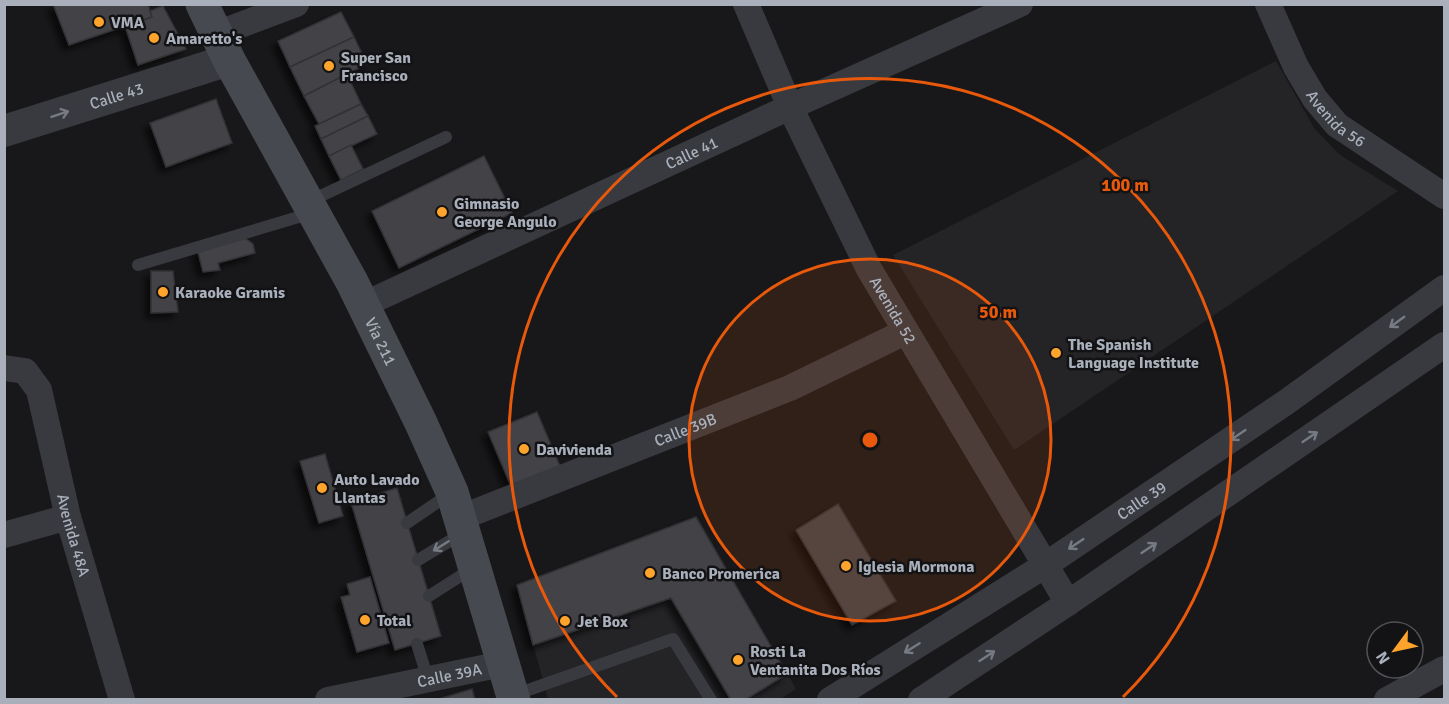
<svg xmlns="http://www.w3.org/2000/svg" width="1449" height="704" font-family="Signika,sans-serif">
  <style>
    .built { fill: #242427 }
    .building { fill: #424347; stroke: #323236; stroke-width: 1.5; filter: url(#shadow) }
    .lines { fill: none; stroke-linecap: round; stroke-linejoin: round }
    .service { stroke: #383a3f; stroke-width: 12 }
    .minor { stroke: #383a3f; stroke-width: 26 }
    .tertiary { stroke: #383a3f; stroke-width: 32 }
    .secondary { stroke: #46494f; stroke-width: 33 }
    .oneway { stroke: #767b83 }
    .ring { fill: none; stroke: #e8590c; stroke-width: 3 }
    .poi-dot { fill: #fea42c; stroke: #131315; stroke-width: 2 }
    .labels { text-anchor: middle; stroke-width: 5; stroke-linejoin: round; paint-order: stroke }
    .poi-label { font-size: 16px; font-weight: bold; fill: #a9b0bb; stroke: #131315; text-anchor: start }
    .street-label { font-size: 16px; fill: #a9b0bb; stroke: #131315 }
    .centre { fill: #e8590c; stroke: #131315; stroke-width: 3 }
    .ring-label { font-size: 18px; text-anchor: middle; font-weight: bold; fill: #e8590c; stroke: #131315; stroke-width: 5; stroke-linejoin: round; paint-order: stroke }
  </style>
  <defs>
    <filter id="shadow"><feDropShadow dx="-5.5" dy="5.5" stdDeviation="3" flood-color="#0009"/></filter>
  </defs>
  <rect width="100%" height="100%" fill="#18181a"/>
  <g class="built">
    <polygon points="1276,61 1314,128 1340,155 1398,191 1014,450 893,255"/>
    <polygon points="696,517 796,689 779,700 548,699 517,585"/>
  </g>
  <g class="building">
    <polygon points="53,4 148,4 152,17 69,45"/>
    <polygon points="163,6 186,49 138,65 125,26 152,17 150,11"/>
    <polygon points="341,12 354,37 290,67 278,41"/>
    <polygon points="354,37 367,64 304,96 290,67"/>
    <polygon points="347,74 361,104 319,124 304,96"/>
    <polygon points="216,99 232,143 166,167 150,123"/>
    <polygon points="361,104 368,116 321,139 315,126"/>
    <polygon points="368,116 377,134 329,156 321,139"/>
    <polygon points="351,145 363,169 341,180 329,156"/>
    <polygon points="484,156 512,213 399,268 372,211"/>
    <polygon points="242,236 253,244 255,253 218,263 220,270 203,272 197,248"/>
    <polygon points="151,271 173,271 178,312 151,313"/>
    <polygon points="537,412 560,466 511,486 488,432"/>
    <polygon points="325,454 343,516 319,523 300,461"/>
    <polygon points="397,488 441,636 395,650 351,502"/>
    <polygon points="838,504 896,601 852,625 796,530"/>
    <polygon points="696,517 787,674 745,700 731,700 671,598 533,645 517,585"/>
    <polygon points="370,577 389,643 357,652 341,597 350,595 347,584"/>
    <polygon points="472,689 475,700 436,700"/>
  </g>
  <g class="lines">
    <g class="service">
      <polyline points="310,201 446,137"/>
      <polyline points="138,265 312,213"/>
      <polyline points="407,523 451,493"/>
      <polyline points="418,560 463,533"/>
      <polyline points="429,596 473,568"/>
      <polyline points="417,644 428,679"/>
      <polyline points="514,695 673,639 711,700"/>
    </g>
    <g class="minor">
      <path id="s1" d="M746,4L790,107L869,269L1068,603"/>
      <path id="s2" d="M1268,4L1296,67L1315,99L1337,125L1444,196"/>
      <polyline points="217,34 296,4"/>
      <path id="s3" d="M363,305L790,107L1020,4"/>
      <path id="s4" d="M4,368L25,371L39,390L68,517L122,700"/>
      <path id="s5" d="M460,518L790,388L905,332"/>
      <polyline points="4,535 68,517"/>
      <path id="s6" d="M328,700L502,664"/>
      <path id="s7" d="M830,700L1044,566L1285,403L1444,288"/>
      <polyline points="921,700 1068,603 1444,345"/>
      <polyline points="1387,700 1444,669"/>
    </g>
    <path class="tertiary" id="s8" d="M4,131L229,60"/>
    <path class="secondary" id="s9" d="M202,4L229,60L352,282L421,423L452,492L514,700"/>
  </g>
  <defs><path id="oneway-shaft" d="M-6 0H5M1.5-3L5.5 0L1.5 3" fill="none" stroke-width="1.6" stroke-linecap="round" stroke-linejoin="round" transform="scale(1.5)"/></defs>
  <g class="oneway">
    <use href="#oneway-shaft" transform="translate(60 114) rotate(-18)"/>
    <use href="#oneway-shaft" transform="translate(1397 322) rotate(144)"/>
    <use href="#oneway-shaft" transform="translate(1238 435) rotate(146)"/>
    <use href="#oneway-shaft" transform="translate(1310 437) rotate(-34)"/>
    <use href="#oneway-shaft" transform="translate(1076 544) rotate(146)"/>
    <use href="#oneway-shaft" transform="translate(441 546) rotate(148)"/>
    <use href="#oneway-shaft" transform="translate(1149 548) rotate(-34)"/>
    <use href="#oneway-shaft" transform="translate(912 648) rotate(148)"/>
    <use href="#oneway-shaft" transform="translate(987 656) rotate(-33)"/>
  </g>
  <circle cx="870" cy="440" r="181" fill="#e8590c" fill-opacity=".12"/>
  <g class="ring">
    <circle cx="870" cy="440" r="181"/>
    <path d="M617 697A361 361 0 1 1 1123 697"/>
  </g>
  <g class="poi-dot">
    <circle cx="99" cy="22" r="6"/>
    <circle cx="154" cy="38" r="6"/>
    <circle cx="329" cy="66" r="6"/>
    <circle cx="442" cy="212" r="6"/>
    <circle cx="163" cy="292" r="6"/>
    <circle cx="1056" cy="353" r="6"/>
    <circle cx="524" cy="449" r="6"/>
    <circle cx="322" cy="488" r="6"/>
    <circle cx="846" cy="566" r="6"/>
    <circle cx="650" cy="573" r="6"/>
    <circle cx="365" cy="620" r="6"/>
    <circle cx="565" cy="621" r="6"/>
    <circle cx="738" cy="660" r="6"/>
  </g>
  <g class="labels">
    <g class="poi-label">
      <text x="111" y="28">VMA</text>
      <text x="166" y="44">Amaretto's</text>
      <text x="341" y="63">Super San<tspan x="341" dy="18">Francisco</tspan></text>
      <text x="454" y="209">Gimnasio<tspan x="454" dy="18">George Angulo</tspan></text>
      <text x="175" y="298">Karaoke Gramis</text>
      <text x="1068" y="350">The Spanish<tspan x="1068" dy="18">Language Institute</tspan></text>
      <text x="536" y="455">Davivienda</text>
      <text x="334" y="485">Auto Lavado<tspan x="334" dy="18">Llantas</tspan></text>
      <text x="858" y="572">Iglesia Mormona</text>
      <text x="662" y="579">Banco Promerica</text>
      <text x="377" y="626">Total</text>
      <text x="577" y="627">Jet Box</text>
      <text x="750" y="657">Rosti La<tspan x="750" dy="18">Ventanita Dos Ríos</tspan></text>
    </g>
    <g class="street-label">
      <text dy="6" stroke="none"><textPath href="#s8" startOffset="118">Calle 43</textPath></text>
      <text dy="6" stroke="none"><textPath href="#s2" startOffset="135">Avenida 56</textPath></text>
      <text dy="6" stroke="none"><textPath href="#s3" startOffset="362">Calle 41</textPath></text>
      <text dy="6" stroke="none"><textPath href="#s1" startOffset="340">Avenida 52</textPath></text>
      <text dy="6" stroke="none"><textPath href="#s9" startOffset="382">Vía 211</textPath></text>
      <text dy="6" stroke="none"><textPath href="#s5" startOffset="242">Calle 39B</textPath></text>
      <text dy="6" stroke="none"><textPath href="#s7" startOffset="370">Calle 39</textPath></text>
      <text dy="6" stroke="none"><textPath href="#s4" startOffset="194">Avenida 48A</textPath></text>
      <text dy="6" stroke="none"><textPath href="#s6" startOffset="124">Calle 39A</textPath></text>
    </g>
  </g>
  <circle cx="870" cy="440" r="9" class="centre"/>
  <g class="ring-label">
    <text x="1125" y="191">100 m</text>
    <text x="998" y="318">50 m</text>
  </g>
  <rect width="1449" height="704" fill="none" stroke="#a9b0bb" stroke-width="12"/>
  <g transform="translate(1395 650) rotate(237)"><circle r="28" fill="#131315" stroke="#4f5257" stroke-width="1.5"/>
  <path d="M0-4.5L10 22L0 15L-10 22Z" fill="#fea42c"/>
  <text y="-9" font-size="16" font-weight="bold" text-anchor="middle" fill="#a9b0bb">N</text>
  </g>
</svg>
